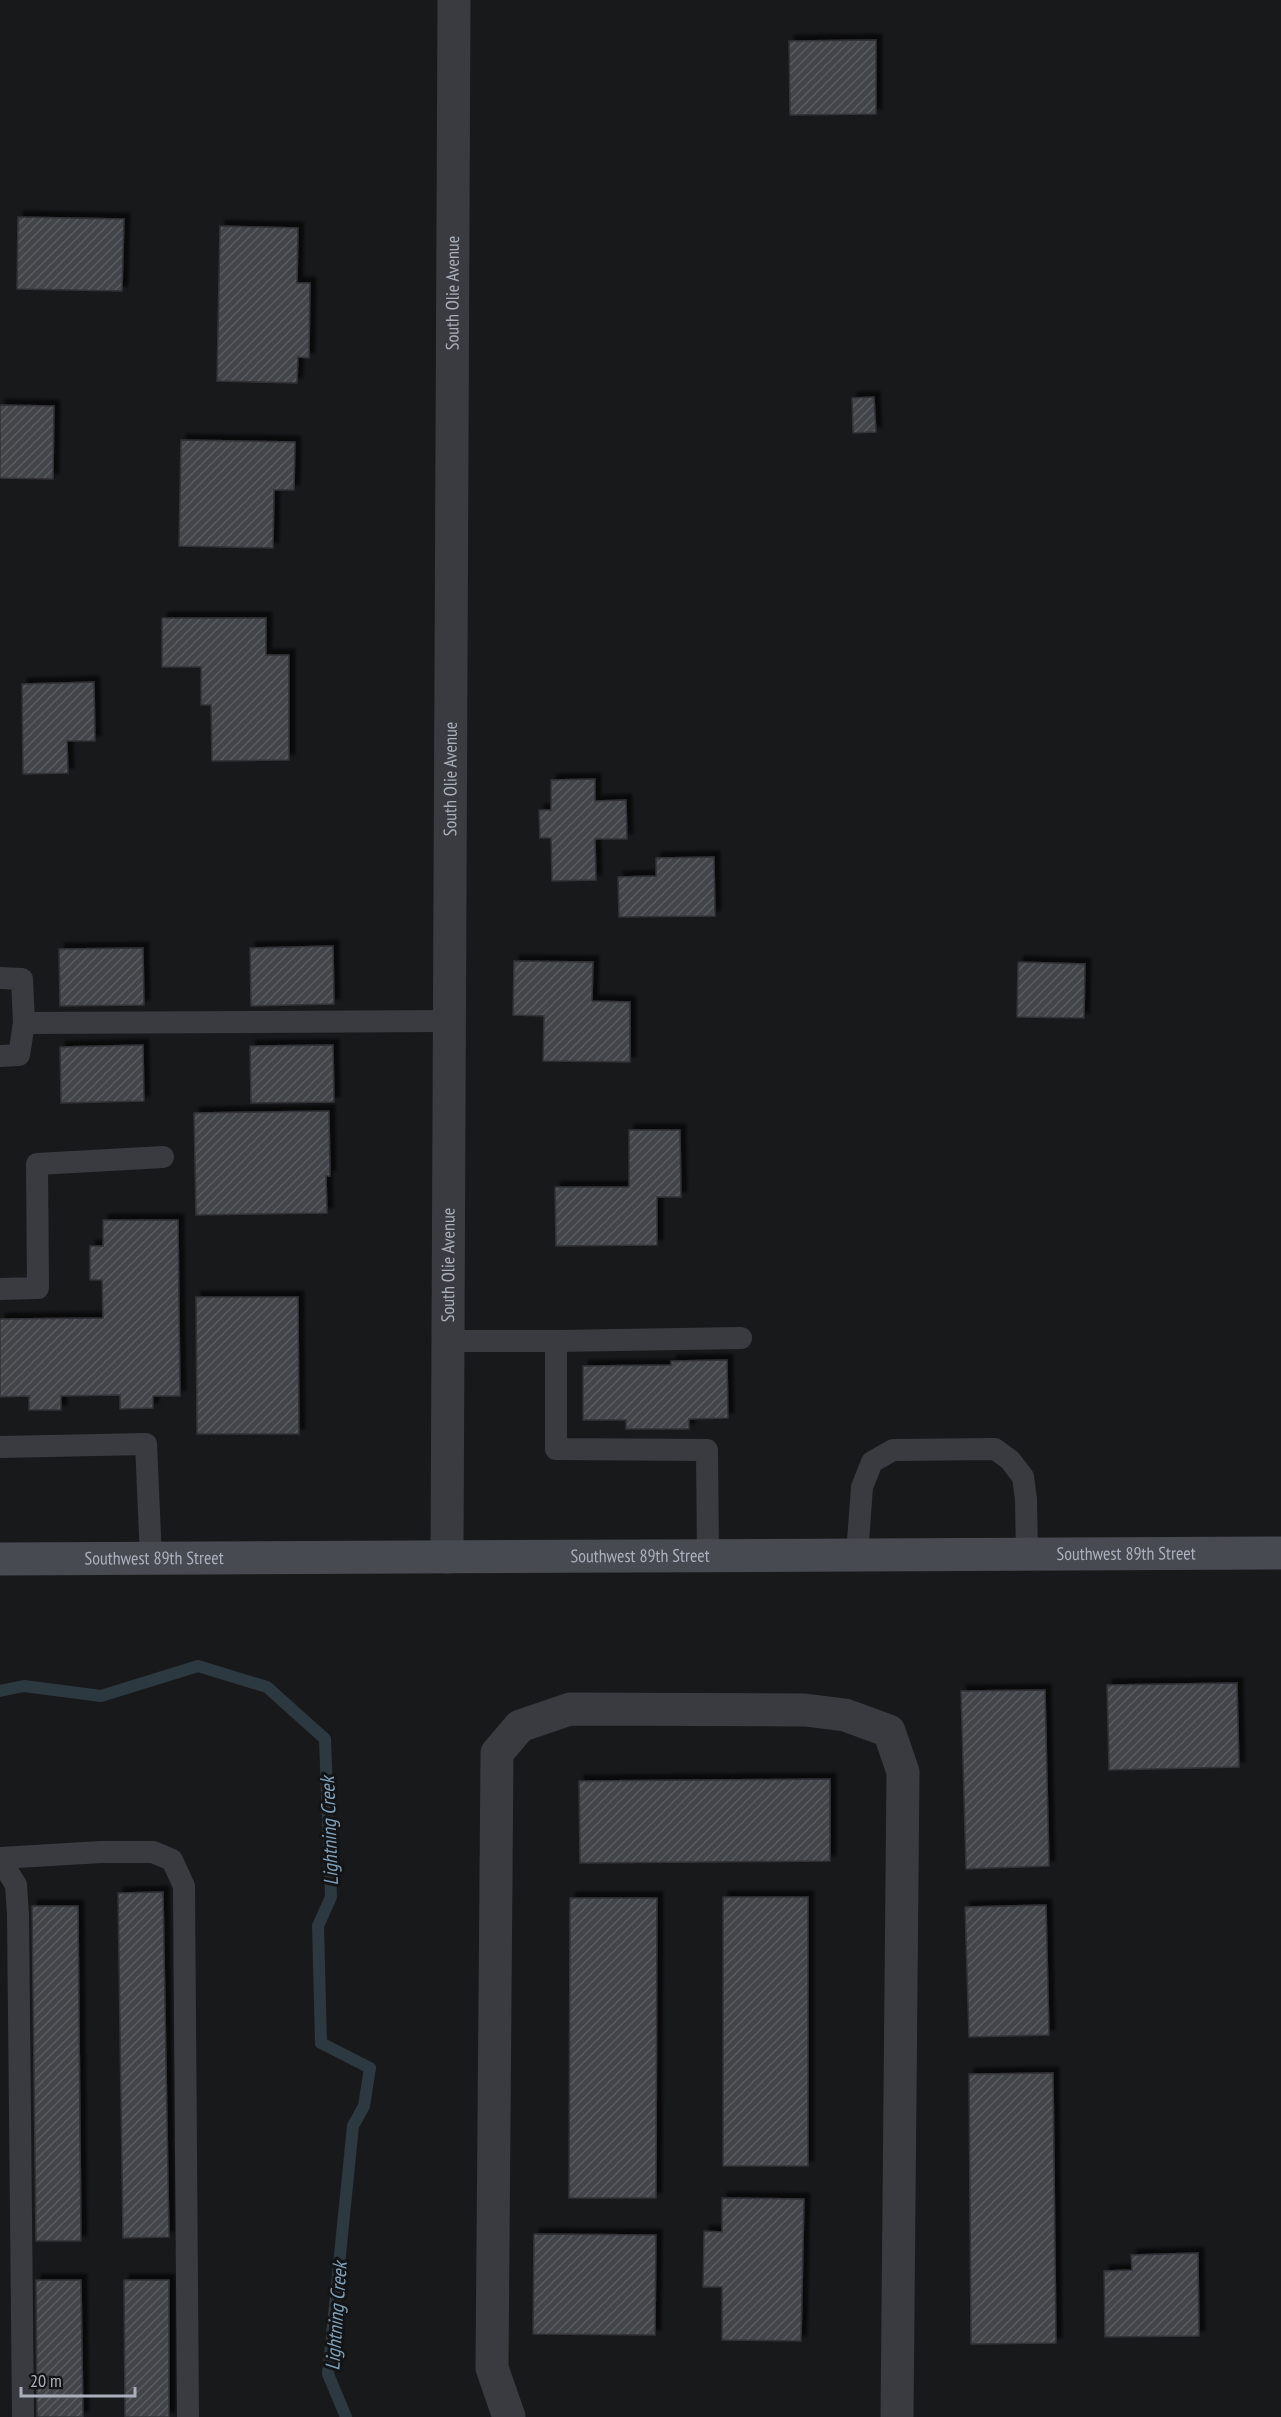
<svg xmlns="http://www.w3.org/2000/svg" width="1281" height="2417" font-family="'PT Sans Narrow',sans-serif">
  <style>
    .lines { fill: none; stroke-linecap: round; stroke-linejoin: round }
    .stream { stroke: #2d3940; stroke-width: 12 }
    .building { fill: url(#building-hatch); stroke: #323337; stroke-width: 1.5; filter: url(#shadow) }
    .service { stroke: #393b40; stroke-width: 22 }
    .minor { stroke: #393b40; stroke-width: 33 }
    .secondary { stroke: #474a50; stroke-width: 33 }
    .labels { text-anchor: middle; stroke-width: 6; stroke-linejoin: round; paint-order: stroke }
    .street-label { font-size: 18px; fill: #aab0bc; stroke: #131416 }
    .water-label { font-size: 20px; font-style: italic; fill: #7fa1b9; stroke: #131416 }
  </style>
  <defs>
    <pattern id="building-hatch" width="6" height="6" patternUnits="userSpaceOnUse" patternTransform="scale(1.5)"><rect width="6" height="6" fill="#424448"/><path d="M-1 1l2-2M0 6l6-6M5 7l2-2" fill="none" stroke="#5b5c60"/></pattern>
    <filter id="shadow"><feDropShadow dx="5.5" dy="-5.5" stdDeviation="1.5" flood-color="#0009"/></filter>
  </defs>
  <rect width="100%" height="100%" fill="#18191b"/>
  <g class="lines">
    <polyline class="stream" points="0,1691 24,1686 101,1696 198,1666 267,1687 325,1739 331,1897 318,1926 321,2043 370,2068 364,2106 353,2126 328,2374 346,2417"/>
  </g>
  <g class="building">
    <polygon points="876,40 876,114 790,115 789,41"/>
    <polygon points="18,217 124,219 122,291 17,289"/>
    <polygon points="220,226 298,228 297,283 310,283 309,358 298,357 297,383 217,381"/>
    <polygon points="874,397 876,432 853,433 852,398"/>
    <polygon points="0,405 54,406 53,479 0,478"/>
    <polygon points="181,440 295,442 294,490 274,490 273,548 179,546"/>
    <polygon points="162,618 266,618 266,655 289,655 289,760 212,761 211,705 201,705 201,667 162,667"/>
    <polygon points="94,682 95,741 67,741 68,773 23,774 22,684"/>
    <polygon points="595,779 595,801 626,800 627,839 595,839 596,880 552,881 551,838 540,838 539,810 551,810 551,780"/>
    <polygon points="714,857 715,916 619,917 618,877 656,876 656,858"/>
    <polygon points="333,946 334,1004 251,1006 250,948"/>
    <polygon points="143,948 144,1005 60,1006 59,949"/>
    <polygon points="514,961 593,962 592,1001 630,1002 630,1062 543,1061 544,1016 513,1015"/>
    <polygon points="1018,962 1085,964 1084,1018 1017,1017"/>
    <polygon points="143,1045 144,1101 61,1103 60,1047"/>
    <polygon points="333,1045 334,1102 251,1103 250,1046"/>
    <polygon points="329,1111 330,1176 326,1176 327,1213 196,1215 194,1113"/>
    <polygon points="629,1130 680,1130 681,1197 657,1197 657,1245 556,1246 555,1187 629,1187"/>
    <polygon points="103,1220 178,1220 180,1396 153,1396 153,1408 120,1409 120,1395 61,1396 61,1410 29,1410 29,1396 0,1397 0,1319 103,1318 102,1280 90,1280 90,1246 103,1246"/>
    <polygon points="196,1297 298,1297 299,1434 197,1434"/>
    <polygon points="727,1360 728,1418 689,1419 689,1429 626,1429 626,1420 583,1420 583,1366 671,1365 671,1361"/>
    <polygon points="1237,1683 1239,1767 1109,1770 1107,1685"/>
    <polygon points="1045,1690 1049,1866 966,1869 961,1691"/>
    <polygon points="830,1779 830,1861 580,1863 579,1781"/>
    <polygon points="163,1892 169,2237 123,2238 118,1893"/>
    <rect x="723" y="1897" width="85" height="269"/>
    <polygon points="570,1898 657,1898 656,2198 569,2198"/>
    <polygon points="1046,1905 1049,2035 969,2037 965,1907"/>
    <polygon points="32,1906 78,1906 81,2241 36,2241"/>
    <polygon points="1053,2073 1056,2343 971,2344 969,2074"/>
    <polygon points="722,2198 804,2199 801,2341 722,2340 722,2287 703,2287 704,2231 722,2232"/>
    <polygon points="534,2234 656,2235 655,2335 533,2334"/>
    <polygon points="1198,2253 1199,2336 1105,2337 1104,2271 1132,2270 1131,2255"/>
    <polygon points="36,2280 81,2280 83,2417 37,2417"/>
    <polygon points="124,2280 169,2280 169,2417 125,2417"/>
  </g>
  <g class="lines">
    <g class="service">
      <polyline points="0,978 22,979 24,1023 450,1021"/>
      <polyline points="0,1056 19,1055 24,1023"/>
      <polyline points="0,1289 38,1288 37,1164 163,1157"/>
      <polyline points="447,1341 556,1341 556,1449 707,1450 708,1556"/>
      <polyline points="556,1341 741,1338"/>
      <polyline points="0,1447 146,1444 151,1558"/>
      <polyline points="857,1555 862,1487 872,1462 893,1450 995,1449 1010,1460 1023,1477 1026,1499 1027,1555"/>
      <polyline points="0,1858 101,1852 153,1852 172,1860 184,1886 188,2417"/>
      <polyline points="0,1859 16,1885 18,1914 23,2417"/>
    </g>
    <g class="minor">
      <path id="s1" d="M447,1557L454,0"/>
      <polyline points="509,2417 492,2368 497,1753 520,1726 570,1709 805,1710 845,1715 889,1731 903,1772 897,2417"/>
    </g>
    <path class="secondary" id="s2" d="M0,1559L1281,1553"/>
  </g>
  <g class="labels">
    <g class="street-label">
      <text dy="6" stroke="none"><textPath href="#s1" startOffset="1264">South Olie Avenue</textPath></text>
      <text dy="6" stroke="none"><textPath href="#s1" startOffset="778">South Olie Avenue</textPath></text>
      <text dy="6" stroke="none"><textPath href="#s1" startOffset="292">South Olie Avenue</textPath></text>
      <text dy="6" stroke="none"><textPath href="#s2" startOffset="1126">Southwest 89th Street</textPath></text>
      <text dy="6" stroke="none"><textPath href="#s2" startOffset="640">Southwest 89th Street</textPath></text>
      <text dy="6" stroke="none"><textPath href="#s2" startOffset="154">Southwest 89th Street</textPath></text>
    </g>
    <g class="water-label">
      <text transform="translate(329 1831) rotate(-92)" y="7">Lightning Creek</text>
      <text transform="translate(336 2316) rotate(-86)" y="7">Lightning Creek</text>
    </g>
  </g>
  <path d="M21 2387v9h114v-9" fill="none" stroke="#aab0bc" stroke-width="3"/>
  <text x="30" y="2387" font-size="18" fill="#aab0bc" stroke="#131416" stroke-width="4.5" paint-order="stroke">20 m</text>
</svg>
